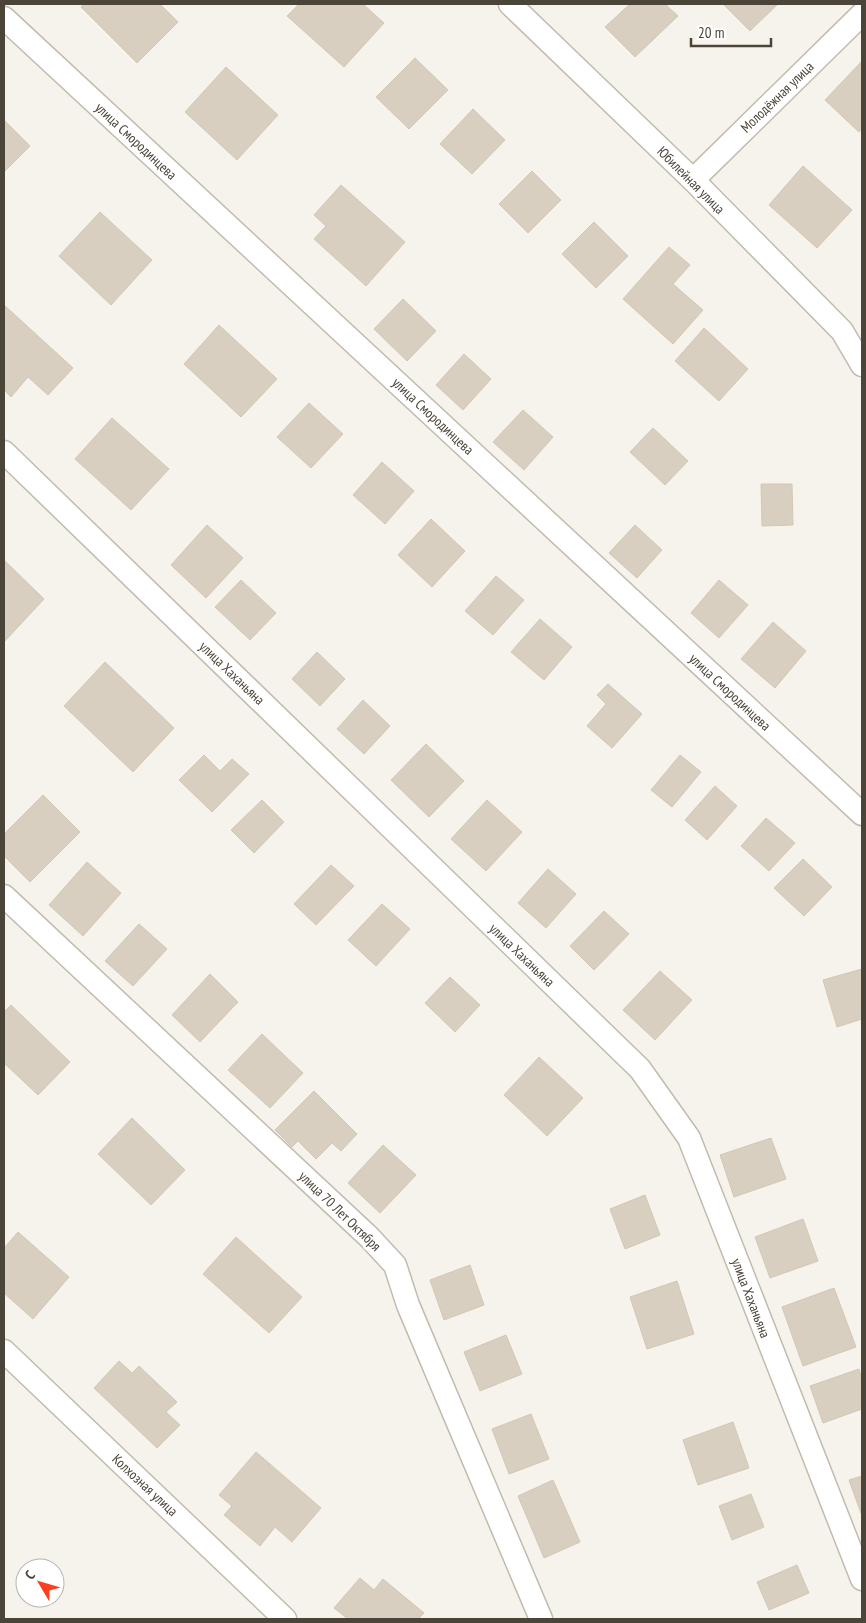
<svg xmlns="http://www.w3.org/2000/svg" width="866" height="1623" font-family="'PT Sans Narrow',sans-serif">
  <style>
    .building { fill: #d8cfc1; stroke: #d3c7b4 }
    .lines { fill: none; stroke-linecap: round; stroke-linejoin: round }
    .street-casing { stroke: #c2bbae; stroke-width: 25 }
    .street { stroke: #fff; stroke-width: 22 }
    .labels { text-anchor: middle; stroke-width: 5; stroke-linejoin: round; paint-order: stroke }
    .street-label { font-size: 14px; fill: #4b4439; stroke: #fff }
  </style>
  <rect width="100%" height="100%" fill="#f6f3ec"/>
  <g class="building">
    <polygon points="84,4 160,4 178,22 137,63 81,7"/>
    <polygon points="299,4 363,4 384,23 344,67 287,16"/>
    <polygon points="630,4 665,4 678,16 635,57 605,27"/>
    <polygon points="723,4 778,4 750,31"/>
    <polygon points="415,58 448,90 409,129 376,97"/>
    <polygon points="862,61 862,128 859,132 825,100"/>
    <polygon points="226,67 278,115 237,160 185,112"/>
    <polygon points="473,109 505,140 472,174 440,144"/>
    <polygon points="4,120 30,146 4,172"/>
    <polygon points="803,166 852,210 817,248 769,205"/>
    <polygon points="532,171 561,200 528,233 499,204"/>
    <polygon points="341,185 405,242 366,286 314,239 326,226 314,215"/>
    <polygon points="100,212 152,260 111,305 59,256"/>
    <polygon points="594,222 628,256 596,288 562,254"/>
    <polygon points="669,247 690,265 673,284 703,310 673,344 623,299"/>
    <polygon points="403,299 436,331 407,361 374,329"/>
    <polygon points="4,305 73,368 48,395 28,377 11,397 4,390"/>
    <polygon points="219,325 277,379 241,417 184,364"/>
    <polygon points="704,328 748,369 719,401 675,361"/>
    <polygon points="464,354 491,379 463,410 436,385"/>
    <polygon points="309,403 343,434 311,468 277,437"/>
    <polygon points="523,410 553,437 524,470 493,442"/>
    <polygon points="112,418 169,469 131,510 75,459"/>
    <polygon points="653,428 688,461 665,485 630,452"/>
    <polygon points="382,462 414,491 385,524 353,495"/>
    <polygon points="761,484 792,484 793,525 762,526"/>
    <polygon points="431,519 465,551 432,587 398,555"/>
    <polygon points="207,525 243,558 206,598 171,565"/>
    <polygon points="635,525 662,550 637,578 609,553"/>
    <polygon points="4,560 44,599 4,642"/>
    <polygon points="496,576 524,600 493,635 465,611"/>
    <polygon points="241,580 276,613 250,640 215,607"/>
    <polygon points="719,580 748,605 719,638 691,613"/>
    <polygon points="540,619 572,647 544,680 511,652"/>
    <polygon points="773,622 806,651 775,688 741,659"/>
    <polygon points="317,652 345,679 320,706 292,679"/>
    <polygon points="105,662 174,728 133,772 64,706"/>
    <polygon points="608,684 642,714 612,748 587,726 606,704 597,695"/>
    <polygon points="363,700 390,726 364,754 337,729"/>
    <polygon points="426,744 464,781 429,817 391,780"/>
    <polygon points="204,755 220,771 232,759 249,774 212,812 179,780"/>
    <polygon points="680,755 701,772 672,807 651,790"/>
    <polygon points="715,786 737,806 707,840 685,820"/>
    <polygon points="43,795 80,832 30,882 4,856 4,834"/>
    <polygon points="262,800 284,822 254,853 231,830"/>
    <polygon points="487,800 522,832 486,871 451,839"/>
    <polygon points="766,818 795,843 769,871 741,846"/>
    <polygon points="803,859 832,887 804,916 774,888"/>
    <polygon points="87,862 121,893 83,936 49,905"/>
    <polygon points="331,865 354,886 316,925 294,904"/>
    <polygon points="548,869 576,894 546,928 518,903"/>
    <polygon points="382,904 410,929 376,966 348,940"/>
    <polygon points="604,911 629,934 594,970 570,946"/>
    <polygon points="139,924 167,949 133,986 105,961"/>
    <polygon points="862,969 862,1019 837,1027 823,980"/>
    <polygon points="660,971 692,1000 655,1040 623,1010"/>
    <polygon points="210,974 238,1002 200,1042 172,1015"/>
    <polygon points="450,977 480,1005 455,1032 425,1003"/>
    <polygon points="11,1005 70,1062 38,1095 4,1063 4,1012"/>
    <polygon points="262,1034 303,1073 270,1108 228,1070"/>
    <polygon points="539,1057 583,1098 547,1136 504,1095"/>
    <polygon points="314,1091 357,1134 341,1151 332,1143 316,1159 298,1141 292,1147 275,1130"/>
    <polygon points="132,1118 185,1170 151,1205 98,1154"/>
    <polygon points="771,1138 786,1179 734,1197 720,1155"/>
    <polygon points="383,1145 416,1175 380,1213 348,1183"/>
    <polygon points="645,1195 660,1235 625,1249 610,1209"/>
    <polygon points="803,1219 818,1261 770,1278 755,1237"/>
    <polygon points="18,1232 69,1277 33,1319 4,1293 4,1248"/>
    <polygon points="236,1237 302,1297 269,1333 203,1274"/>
    <polygon points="470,1265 484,1305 444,1320 430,1280"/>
    <polygon points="677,1281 694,1334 647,1349 630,1297"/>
    <polygon points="834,1288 856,1347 803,1366 782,1307"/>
    <polygon points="506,1335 522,1374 480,1391 464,1352"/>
    <polygon points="119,1361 132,1373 139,1366 177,1402 166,1412 180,1425 157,1448 94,1388"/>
    <polygon points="859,1369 862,1380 862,1409 823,1423 810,1386"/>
    <polygon points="531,1414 549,1459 509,1474 492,1429"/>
    <polygon points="733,1422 749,1468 698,1485 683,1440"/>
    <polygon points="256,1452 321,1508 292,1542 275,1527 260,1546 224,1515 232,1506 219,1495"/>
    <polygon points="862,1476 862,1516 849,1480"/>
    <polygon points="553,1480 580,1542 544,1558 518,1496"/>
    <polygon points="751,1494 764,1527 732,1540 719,1506"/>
    <polygon points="797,1565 809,1593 769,1610 757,1582"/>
    <polygon points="360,1578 374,1590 383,1579 424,1613 418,1619 348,1619 334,1608"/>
  </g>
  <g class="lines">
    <g class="street-casing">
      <g id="street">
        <polyline points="510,4 693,180 842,331 862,365"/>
        <polyline points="4,18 862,814"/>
        <polyline points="693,180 862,14"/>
        <polyline points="4,452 640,1069 689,1138 862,1579"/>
        <polyline points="4,896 369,1237 395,1265 408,1305 541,1619"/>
        <polyline points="4,1351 285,1619"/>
      </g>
    </g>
    <use href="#street" class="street"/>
  </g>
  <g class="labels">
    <g class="street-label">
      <text transform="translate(777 97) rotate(-44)" y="5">Молодёжная улица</text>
      <text transform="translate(136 141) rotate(43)" y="5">улица Смородинцева</text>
      <text transform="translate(691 180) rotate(45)" y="5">Юбилейная улица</text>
      <text transform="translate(433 416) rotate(43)" y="5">улица Смородинцева</text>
      <text transform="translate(232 673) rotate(44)" y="5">улица Хаханьяна</text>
      <text transform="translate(730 692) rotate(43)" y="5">улица Смородинцева</text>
      <text transform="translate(522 955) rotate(44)" y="5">улица Хаханьяна</text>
      <text transform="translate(340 1211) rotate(44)" y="5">улица 70 Лет Октября</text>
      <text transform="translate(751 1298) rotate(69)" y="5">улица Хаханьяна</text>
      <text transform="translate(145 1485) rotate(43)" y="5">Колхозная улица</text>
    </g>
  </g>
  <rect width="866" height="1623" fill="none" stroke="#4b4439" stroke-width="10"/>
  <g transform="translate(40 1583) rotate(308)"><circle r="24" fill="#ffffff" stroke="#b7b4b0"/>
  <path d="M0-4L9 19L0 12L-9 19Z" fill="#fc3f1d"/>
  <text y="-8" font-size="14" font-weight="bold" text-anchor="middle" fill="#4b4439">С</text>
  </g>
  <path d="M691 38v8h80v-8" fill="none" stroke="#4b4439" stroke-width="2.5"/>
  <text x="698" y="38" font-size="15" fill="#4b4439" stroke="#ffffff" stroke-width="4" paint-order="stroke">20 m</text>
</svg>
